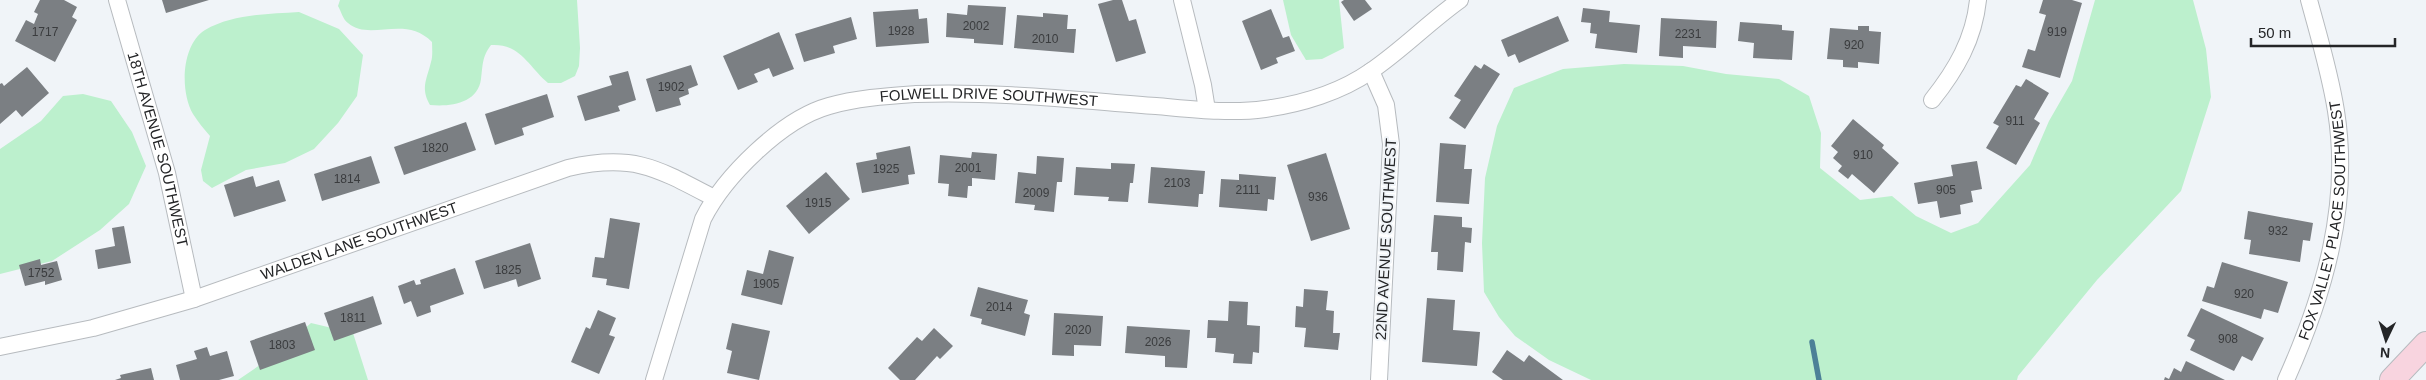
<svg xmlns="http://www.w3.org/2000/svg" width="2426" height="380" font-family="Arial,sans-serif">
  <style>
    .green { fill: #bcf0cd }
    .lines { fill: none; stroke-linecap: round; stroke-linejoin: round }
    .stream { stroke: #4c8197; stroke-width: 5.5 }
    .building { fill: #7b7f83 }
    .street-casing { stroke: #b7bbbf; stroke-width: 18 }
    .secondary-casing { stroke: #b7bbbf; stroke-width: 26 }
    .street { stroke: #fff; stroke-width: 16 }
    .secondary { stroke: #f8d4df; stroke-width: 24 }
    .labels { text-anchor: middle; stroke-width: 4; stroke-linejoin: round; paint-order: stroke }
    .number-label { font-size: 12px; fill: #3a3c3e }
    .street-label { font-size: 15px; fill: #242527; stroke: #f0f4f8 }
  </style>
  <rect width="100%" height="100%" fill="#f0f4f8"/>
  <g class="green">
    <path d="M340,0H577L580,48L579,66L575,76L561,83H548C529,67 520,43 491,45C482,57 483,64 481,79C478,103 451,107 430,105C420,88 427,79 431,62C433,56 432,48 432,42C405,14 370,42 348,23C343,20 341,11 338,6Z"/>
    <polygon points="1283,0 1339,0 1344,48 1322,59 1306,60 1291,35"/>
    <polygon points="2095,0 2193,0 2206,49 2211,97 2181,191 2097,280 2018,376 2017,380 1591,380 1549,360 1515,336 1499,317 1484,292 1482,243 1485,178 1497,126 1514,88 1563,69 1624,64 1683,66 1726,74 1779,79 1809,96 1821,133 1820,168 1860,200 1892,196 1916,216 1951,233 1978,223 2030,165 2049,121 2072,81"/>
    <path d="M299,12L339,29L363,55L357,96L338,123L314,149L285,163L246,170L212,188L203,181L201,170L210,136C204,129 198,122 193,114C180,92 181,45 205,30C233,14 268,14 299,12Z"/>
    <polygon points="83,94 111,101 132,132 146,166 129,204 100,230 52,261 0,274 0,149 41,121 63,96"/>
    <polygon points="311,323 353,333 368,380 238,380 276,354"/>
  </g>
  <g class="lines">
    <polyline class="stream" points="1812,342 1819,380"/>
  </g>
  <g class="building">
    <polygon points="40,0 64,0 77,7 72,17 77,20 55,62 15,41 26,20 34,24 38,14 34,12"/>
    <polygon points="162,0 209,0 166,13"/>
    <polygon points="1113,0 1122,0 1129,21 1136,19 1146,53 1116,62 1098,4"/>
    <polygon points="1344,0 1365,0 1372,9 1354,21 1341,2"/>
    <polygon points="2043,0 2072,0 2082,3 2060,78 2022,67 2028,49 2035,51 2046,15 2039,13"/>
    <polygon points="968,5 1006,7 1003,45 974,43 974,39 946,37 947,13 967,15"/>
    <polygon points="1583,8 1610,11 1609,22 1640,25 1637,53 1595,48 1597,34 1590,33 1591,23 1581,22"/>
    <polygon points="918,9 919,19 927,18 929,43 876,47 873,12"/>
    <polygon points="1271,9 1283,38 1289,36 1295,51 1276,58 1278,63 1261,70 1242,21"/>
    <polygon points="1043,13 1068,15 1067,29 1076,29 1074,53 1014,48 1017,15 1043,17"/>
    <polygon points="1558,16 1569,41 1519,63 1515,54 1508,57 1501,40"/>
    <polygon points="851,17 857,39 833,46 835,53 804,62 795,34"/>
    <polygon points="1661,18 1717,21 1716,48 1683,46 1683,58 1659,56"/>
    <polygon points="1740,22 1782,25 1782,30 1794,31 1792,60 1753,58 1754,43 1738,41"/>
    <polygon points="1858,26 1869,26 1869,31 1881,32 1879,64 1858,62 1858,68 1843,67 1843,60 1827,59 1830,28 1858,30"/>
    <polygon points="779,32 794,69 773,77 769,68 754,74 758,82 738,90 723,56"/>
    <polygon points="1484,64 1500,74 1465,129 1449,118 1461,100 1454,96 1475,65 1481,69"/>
    <polygon points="691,65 698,85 688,89 689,94 679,98 681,105 656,112 646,79"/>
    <polygon points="27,67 49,93 22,117 16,110 0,124 0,84 2,83 4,86"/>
    <polygon points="628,71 636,100 618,106 620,111 585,121 577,96 612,85 609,76"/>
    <polygon points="2026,79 2049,93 2034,119 2040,123 2016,165 1986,148 1999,126 1993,123 2016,85 2021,87"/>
    <polygon points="547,94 554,117 522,128 524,135 495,145 485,114"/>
    <polygon points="1853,119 1884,145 1882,148 1899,163 1874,193 1852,174 1848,179 1838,171 1842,166 1833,158 1838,152 1831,146"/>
    <polygon points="466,122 476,150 404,175 394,147"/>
    <polygon points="1440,143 1466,145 1464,169 1472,169 1469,204 1436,202"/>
    <polygon points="910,146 915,174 908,175 909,184 862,193 856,163 877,159 876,153"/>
    <polygon points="972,152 997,154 995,180 972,178 972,186 968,186 967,198 948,196 949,184 938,183 940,155 971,158"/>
    <polygon points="1326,153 1350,229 1311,241 1287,165"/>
    <polygon points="371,156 380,183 322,201 314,174"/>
    <polygon points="1037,156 1064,158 1062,182 1057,182 1054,212 1034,210 1035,205 1015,203 1018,172 1036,174"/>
    <polygon points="1977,161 1982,189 1971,191 1973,202 1960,205 1961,214 1940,218 1937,201 1918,204 1914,183 1953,176 1951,165"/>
    <polygon points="1111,163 1135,164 1133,183 1130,183 1128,202 1108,201 1109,197 1074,195 1076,167 1111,169"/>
    <polygon points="1151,167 1205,171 1203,194 1199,194 1198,207 1148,203"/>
    <polygon points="826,172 850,199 809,234 786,206"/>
    <polygon points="1239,174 1276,177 1274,200 1268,199 1267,211 1219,207 1221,179 1239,180"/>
    <polygon points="253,176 256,187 279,180 286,201 234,217 224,185"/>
    <polygon points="2248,211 2313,223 2310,241 2303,240 2300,262 2249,254 2251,240 2244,239"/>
    <polygon points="1434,215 1462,217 1462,227 1472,228 1471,243 1465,242 1463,272 1437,270 1438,252 1431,252"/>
    <polygon points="610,218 640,223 629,289 606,285 607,279 592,277 595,257 604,258"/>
    <polygon points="124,226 131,263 98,269 95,250 115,246 112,228"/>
    <polygon points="530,243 541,279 518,287 516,279 484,289 475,261"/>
    <polygon points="769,250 794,257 782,305 741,295 747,270 763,274"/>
    <polygon points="40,259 41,265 57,261 62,280 45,285 45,281 25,286 19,265"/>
    <polygon points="2222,262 2288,282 2278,313 2264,309 2261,319 2202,301 2207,286 2214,288"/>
    <polygon points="455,268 464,294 430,306 431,312 417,317 411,301 404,304 398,286 414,280 416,285 421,284 420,280"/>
    <polygon points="978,287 1028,300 1024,313 1030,315 1025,336 981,324 982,319 970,316"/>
    <polygon points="1304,289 1328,291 1326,310 1334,311 1333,333 1340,333 1338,350 1304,347 1306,328 1295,327 1296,306 1303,307"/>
    <polygon points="373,296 382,324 334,341 324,313"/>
    <polygon points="1427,298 1455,300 1453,330 1480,332 1477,366 1422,362"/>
    <polygon points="1229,301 1248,302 1247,325 1260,326 1259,353 1253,352 1252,364 1233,363 1234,354 1215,352 1216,338 1207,338 1208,320 1228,321"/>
    <polygon points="2201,308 2264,338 2252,361 2242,356 2234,371 2190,350 2195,340 2187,336"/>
    <polygon points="598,310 616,318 609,335 615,337 599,374 571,362 586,327 590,329"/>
    <polygon points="1054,313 1103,316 1101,346 1074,345 1074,356 1052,355"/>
    <polygon points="305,322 315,350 260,370 250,341"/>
    <polygon points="732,323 770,331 759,380 727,373 732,351 726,349"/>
    <polygon points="1127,326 1190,330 1187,368 1165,367 1165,356 1125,353"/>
    <polygon points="934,328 953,346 940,359 937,356 915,380 900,380 888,368 917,337 922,341"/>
    <polygon points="207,347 210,356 227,351 234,376 219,380 180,380 176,365 197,359 194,351"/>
    <polygon points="1507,350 1524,362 1529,355 1563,380 1503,380 1492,372"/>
    <polygon points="2186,361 2225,380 2164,380 2165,377 2169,379 2174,368 2181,372"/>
    <polygon points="151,368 154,380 115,380 121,378 120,375"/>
  </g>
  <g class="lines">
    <g class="street-casing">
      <g id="street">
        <path id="s1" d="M117,0L167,173L194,299"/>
        <polyline points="1182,0 1203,85 1207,110"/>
        <polyline points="1371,71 1386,105 1391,144 1379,380"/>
        <path d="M1932,100C1956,70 1974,39 1978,0"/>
        <path id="s2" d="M0,347L93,328L194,299L568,168C633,153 657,168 714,198"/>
        <path id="s3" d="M654,380L703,219C724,177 782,119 829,106C856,98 887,96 916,94C996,91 1076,100 1156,106C1191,109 1229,114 1265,109C1301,104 1341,92 1371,71C1402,50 1429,22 1460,0"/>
        <path id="s4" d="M2286,380C2324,295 2351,205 2336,111C2330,73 2319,37 2309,0"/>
      </g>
    </g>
    <g class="secondary-casing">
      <polyline id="secondary" points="2392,380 2426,344"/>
    </g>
    <use href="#street" class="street"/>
    <use href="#secondary" class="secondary"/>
  </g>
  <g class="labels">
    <g class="number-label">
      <text x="976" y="30">2002</text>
      <text x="901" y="35">1928</text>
      <text x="45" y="36">1717</text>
      <text x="2057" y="36">919</text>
      <text x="1688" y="38">2231</text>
      <text x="1045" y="43">2010</text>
      <text x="1854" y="49">920</text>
      <text x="671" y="91">1902</text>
      <text x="2015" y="125">911</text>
      <text x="435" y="152">1820</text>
      <text x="1863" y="159">910</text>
      <text x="968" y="172">2001</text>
      <text x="886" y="173">1925</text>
      <text x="347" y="183">1814</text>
      <text x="1177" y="187">2103</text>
      <text x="1248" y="194">2111</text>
      <text x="1946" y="194">905</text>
      <text x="1036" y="197">2009</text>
      <text x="1318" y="201">936</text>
      <text x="818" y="207">1915</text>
      <text x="2278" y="235">932</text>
      <text x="508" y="274">1825</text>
      <text x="41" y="277">1752</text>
      <text x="766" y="288">1905</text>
      <text x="2244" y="298">920</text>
      <text x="999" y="311">2014</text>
      <text x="353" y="322">1811</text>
      <text x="1078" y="334">2020</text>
      <text x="2228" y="343">908</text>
      <text x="1158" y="346">2026</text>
      <text x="282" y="349">1803</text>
    </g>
    <g class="street-label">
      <text dy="5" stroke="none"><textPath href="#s3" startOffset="502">FOLWELL DRIVE SOUTHWEST</textPath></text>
      <text dy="5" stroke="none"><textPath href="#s1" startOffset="155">18TH AVENUE SOUTHWEST</textPath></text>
      <text dy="5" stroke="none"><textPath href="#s4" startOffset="166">FOX VALLEY PLACE SOUTHWEST</textPath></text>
      <text transform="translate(1386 239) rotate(-87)" y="5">22ND AVENUE SOUTHWEST</text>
      <text dy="5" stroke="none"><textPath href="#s2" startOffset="375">WALDEN LANE SOUTHWEST</textPath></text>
    </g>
  </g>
  <g transform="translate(2386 340) rotate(184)" stroke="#f0f4f8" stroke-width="4" paint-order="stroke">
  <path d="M0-4L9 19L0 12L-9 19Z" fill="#242527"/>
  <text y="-8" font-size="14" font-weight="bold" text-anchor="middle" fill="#242527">N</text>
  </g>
  <path d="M2251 38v8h144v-8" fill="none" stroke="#242527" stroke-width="2.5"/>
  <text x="2258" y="38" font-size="15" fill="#242527" stroke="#f0f4f8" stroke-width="4" paint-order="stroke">50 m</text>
</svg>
